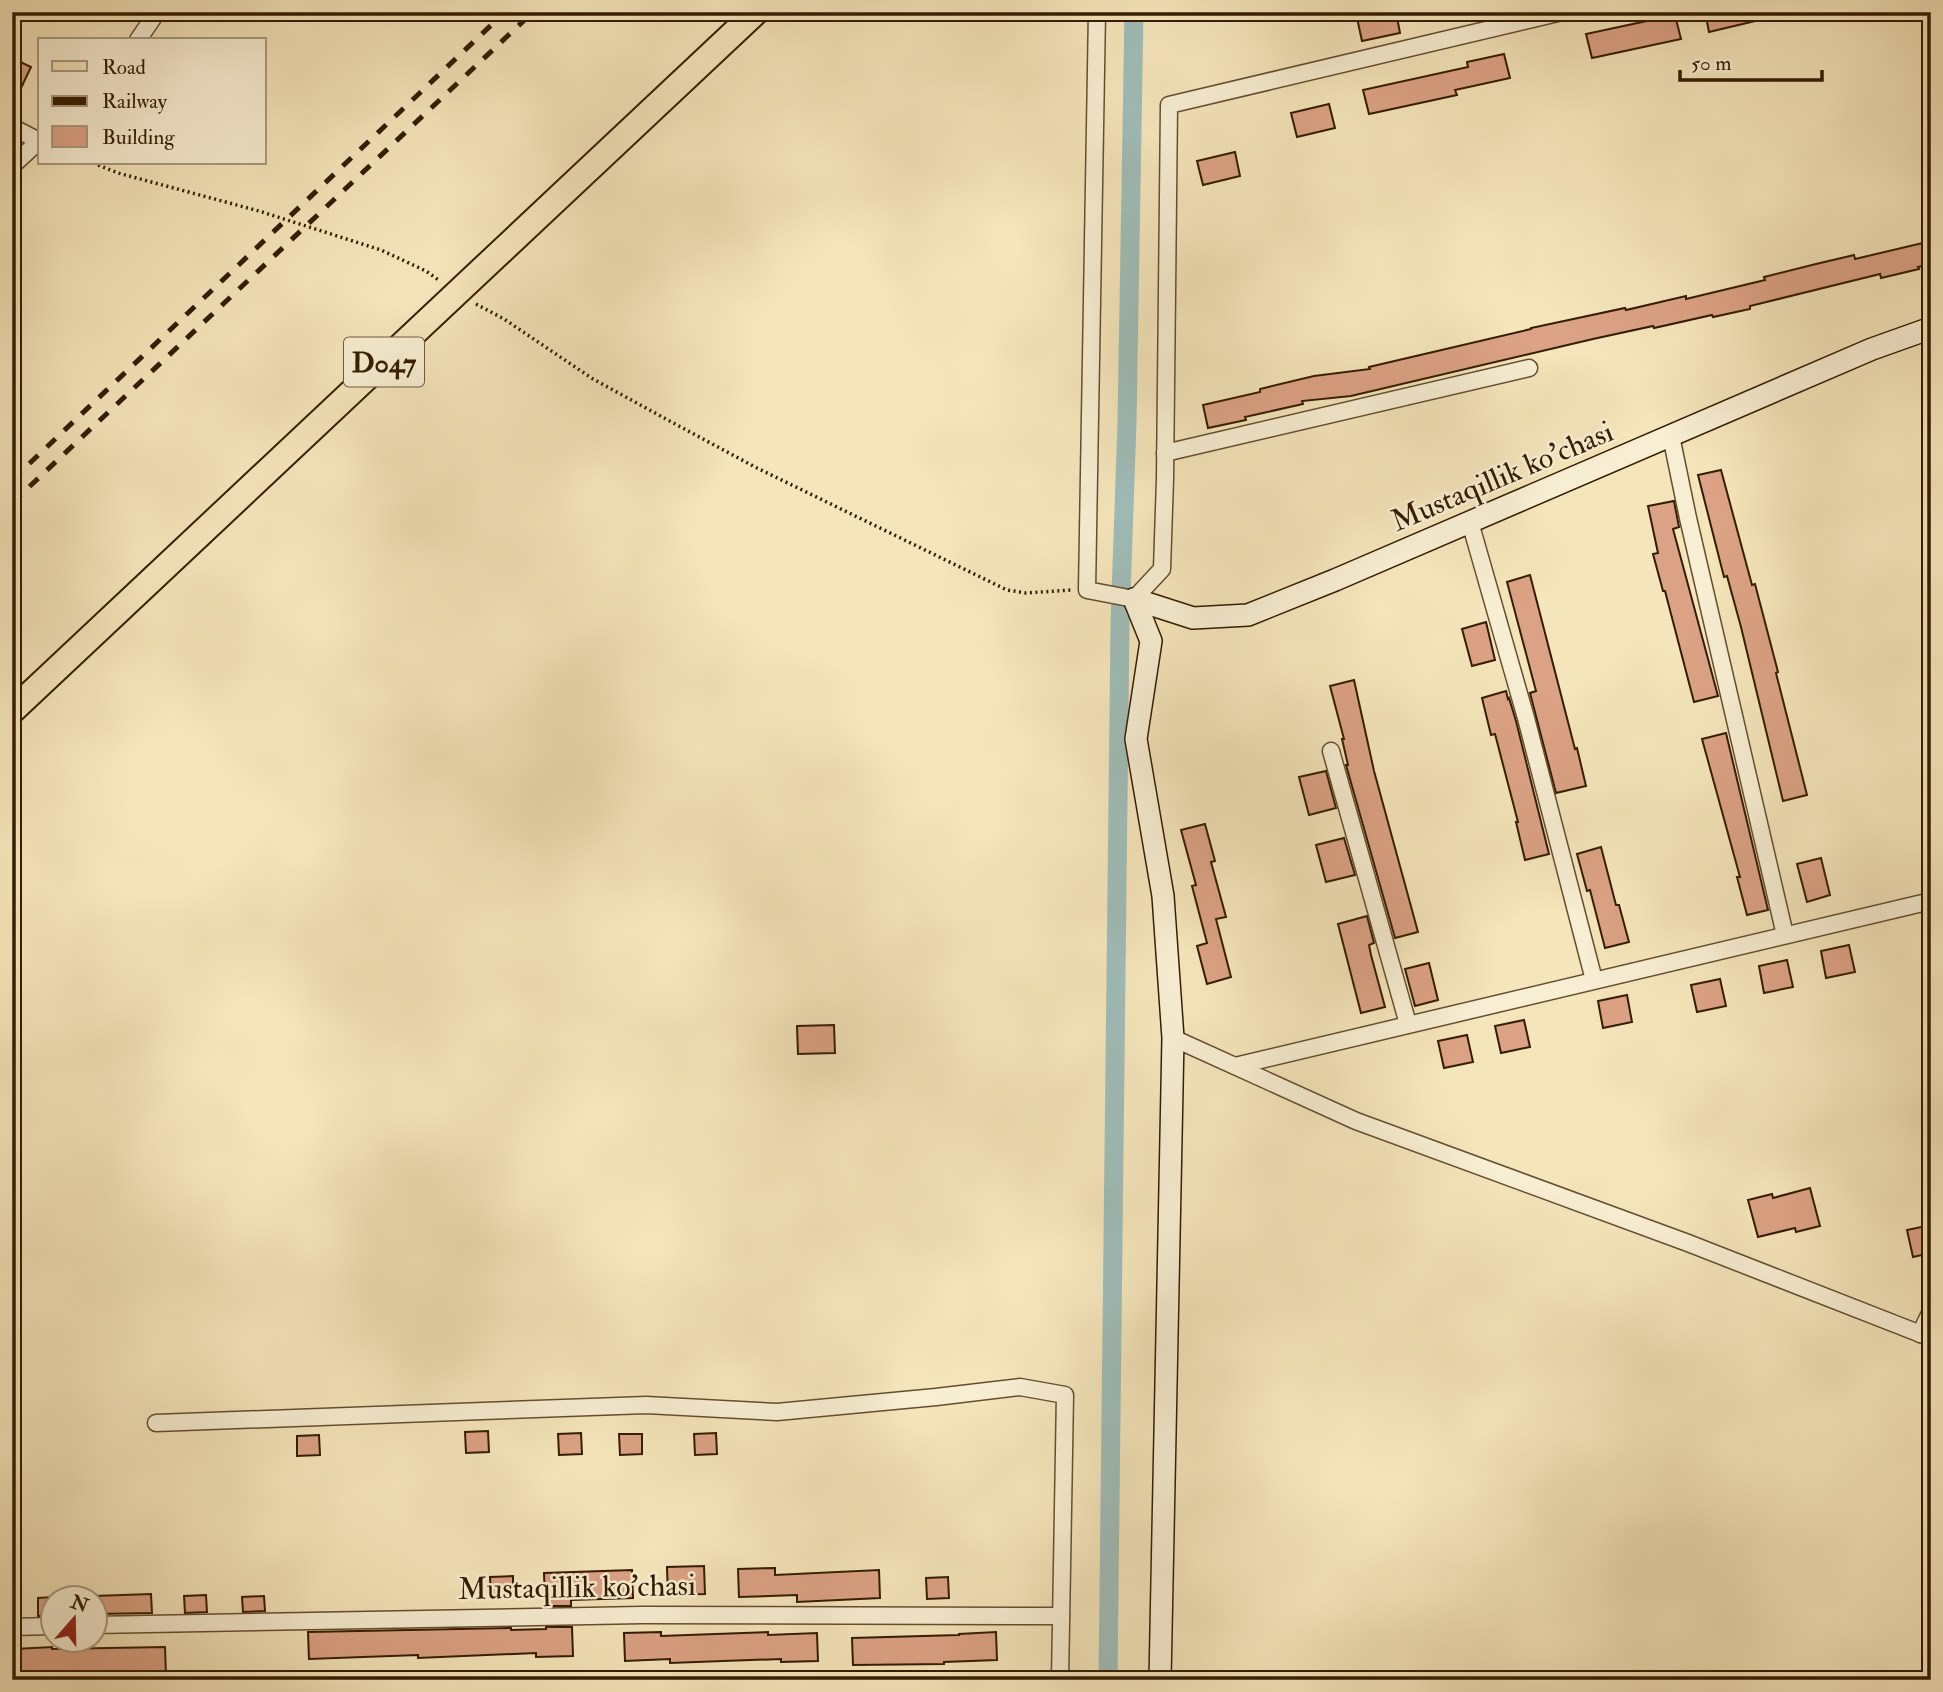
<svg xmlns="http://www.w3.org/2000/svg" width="1943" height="1692" font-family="'IM FELL Double Pica',serif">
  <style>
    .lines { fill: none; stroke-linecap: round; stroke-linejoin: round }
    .canal { stroke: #9fbdb9; stroke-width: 19 }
    .building { fill: #dca285; stroke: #331c00; stroke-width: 2 }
    .street-casing { stroke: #644e2f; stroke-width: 19 }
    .secondary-casing { stroke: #331c00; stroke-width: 24 }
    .primary-casing { stroke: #331c00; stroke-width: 28 }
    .path { stroke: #331c00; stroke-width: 3.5; stroke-dasharray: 2 3.5; stroke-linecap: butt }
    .street { stroke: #f8eed3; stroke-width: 16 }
    .secondary { stroke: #f8eed3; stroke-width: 21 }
    .primary { stroke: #f5e5bb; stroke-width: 24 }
    .rail { stroke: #331c00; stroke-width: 5; stroke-dasharray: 12 12; stroke-linecap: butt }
    .labels { text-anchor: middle; stroke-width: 5; stroke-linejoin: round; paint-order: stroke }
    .shield { fill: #f8eed3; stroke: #6e5b3f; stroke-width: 2 }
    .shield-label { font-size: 28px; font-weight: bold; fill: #331c00 }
    .street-label { font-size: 30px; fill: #331c00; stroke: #f8eed3 }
  </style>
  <rect width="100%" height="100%" fill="#f5e5bb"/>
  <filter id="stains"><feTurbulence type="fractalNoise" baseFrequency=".00286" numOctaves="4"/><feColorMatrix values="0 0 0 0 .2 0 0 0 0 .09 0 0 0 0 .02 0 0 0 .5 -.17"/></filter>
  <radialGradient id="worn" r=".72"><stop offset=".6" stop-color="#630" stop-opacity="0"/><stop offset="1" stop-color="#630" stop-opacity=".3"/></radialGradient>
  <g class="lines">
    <polyline class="canal" points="1108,1680 1120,624 1127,422 1134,12"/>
  </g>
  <g class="building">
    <polygon points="1381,12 1396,12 1400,33 1362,41 1357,18"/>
    <polygon points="1705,12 1767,12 1768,18 1709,32"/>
    <polygon points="1675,15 1681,39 1592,58 1586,34"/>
    <polygon points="1504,54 1510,78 1455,90 1457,95 1369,114 1363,90 1468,67 1467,62"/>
    <polygon points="12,58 31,67 12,107"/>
    <polygon points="1329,104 1335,128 1297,137 1291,113"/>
    <polygon points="1235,152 1240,176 1203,185 1197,161"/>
    <polygon points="1931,241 1931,264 1918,267 1919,269 1881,278 1880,274 1750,306 1750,309 1713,317 1712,315 1654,328 1653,326 1593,339 1351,396 1302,401 1303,404 1245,417 1246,420 1208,428 1203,405 1260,392 1260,389 1314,376 1370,369 1369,367 1531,329 1531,328 1625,308 1626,310 1686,296 1686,299 1765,280 1764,277 1816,264 1854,255 1855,259"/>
    <polygon points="1721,470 1752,585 1755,584 1778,672 1776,673 1807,795 1783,801 1741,627 1727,576 1724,577 1698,475"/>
    <polygon points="1674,501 1679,527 1673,529 1718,696 1694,702 1665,591 1663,591 1653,554 1658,553 1648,506"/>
    <polygon points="1530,575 1575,749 1577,748 1586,786 1556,793 1530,693 1536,691 1507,582"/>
    <polygon points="1486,622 1495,660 1472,666 1462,629"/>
    <polygon points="1354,680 1374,771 1418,932 1395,938 1346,765 1348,765 1342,739 1344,739 1330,686"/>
    <polygon points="1506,691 1508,699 1509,698 1516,721 1549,854 1525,860 1516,822 1518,822 1495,734 1491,735 1482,698"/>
    <polygon points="1726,733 1768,910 1747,915 1737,877 1740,877 1702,739"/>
    <polygon points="1326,771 1336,808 1309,815 1299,777"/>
    <polygon points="1205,824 1215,861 1211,862 1226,917 1216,919 1231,977 1207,984 1197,946 1207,943 1192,886 1196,885 1181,830"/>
    <polygon points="1344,838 1355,875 1326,882 1316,845"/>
    <polygon points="1601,847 1616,905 1619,905 1629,942 1605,948 1590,890 1587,891 1577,854"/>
    <polygon points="1821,858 1830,895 1807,902 1797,864"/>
    <polygon points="1367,916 1374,943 1369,945 1371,955 1385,1007 1361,1013 1338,924"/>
    <polygon points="1849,945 1855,972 1826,978 1821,951"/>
    <polygon points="1787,960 1793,987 1764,993 1759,966"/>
    <polygon points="1429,963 1438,1000 1415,1006 1405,969"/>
    <polygon points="1720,979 1726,1006 1697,1012 1691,985"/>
    <polygon points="1627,995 1632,1022 1603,1028 1598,1001"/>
    <polygon points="1524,1020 1530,1047 1501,1053 1495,1026"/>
    <polygon points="834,1025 835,1053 798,1054 797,1026"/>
    <polygon points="1467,1035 1473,1062 1444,1068 1438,1041"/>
    <polygon points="1810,1188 1820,1226 1796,1232 1795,1228 1758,1237 1748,1200 1772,1194 1773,1198"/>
    <polygon points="1931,1225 1931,1253 1913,1257 1907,1230"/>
    <polygon points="488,1431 489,1452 466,1453 465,1432"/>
    <polygon points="581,1433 582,1454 559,1455 558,1434"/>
    <polygon points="716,1433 717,1454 695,1455 694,1434"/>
    <polygon points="619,1434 642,1434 642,1454 620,1455"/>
    <polygon points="319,1435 320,1455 297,1456 297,1436"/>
    <polygon points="704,1566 705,1594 668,1595 667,1567"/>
    <polygon points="775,1568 775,1575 879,1570 880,1598 797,1602 797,1595 739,1597 738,1569"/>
    <polygon points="632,1570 633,1598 571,1600 571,1606 545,1606 544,1573"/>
    <polygon points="513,1576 513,1596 491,1597 490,1577"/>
    <polygon points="948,1577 949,1598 927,1599 926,1578"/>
    <polygon points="151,1594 152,1613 94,1614 94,1596"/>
    <polygon points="206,1595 207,1612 185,1613 184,1596"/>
    <polygon points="264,1596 265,1611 243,1612 242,1597"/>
    <polygon points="52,1597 52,1616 38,1616 38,1598"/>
    <polygon points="546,1627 572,1627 573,1656 536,1657 536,1653 418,1658 418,1655 309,1659 308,1632 511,1628 511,1630 546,1629"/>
    <polygon points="661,1632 661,1636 768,1632 768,1635 817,1633 818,1661 781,1662 781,1659 670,1663 670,1659 625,1661 624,1633"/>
    <polygon points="996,1632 997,1660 944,1662 944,1664 853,1665 852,1638 959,1635 959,1634"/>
    <polygon points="52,1647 52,1649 165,1647 166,1675 16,1676 15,1649"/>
  </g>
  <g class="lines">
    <g class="street-casing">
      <g id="street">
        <polyline points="1097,12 1087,590 1134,599 1162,569 1165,479 1169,105 1562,12"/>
        <polyline points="138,40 157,12"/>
        <polyline points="12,127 39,141"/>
        <polyline points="12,166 40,140"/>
        <polyline points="1671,436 1688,518 1785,935"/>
        <polyline points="1165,453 1529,368"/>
        <polyline points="1470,522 1526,718 1594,980"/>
        <polyline points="1331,751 1408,1024"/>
        <polyline points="1173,1038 1356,1121 1688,1243 1931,1338"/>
        <polyline points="1235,1066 1931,901"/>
        <polyline points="1920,1334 1931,1311"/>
        <polyline points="156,1423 646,1405 777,1412 936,1397 1020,1387 1065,1395 1060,1680"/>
        <polyline points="94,1625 642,1615 1061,1616"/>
        <polyline points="12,1627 52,1626"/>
      </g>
    </g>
    <g class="secondary-casing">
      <g id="secondary">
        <polyline points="1134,599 1151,641 1136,739 1163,896 1173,1038 1160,1680"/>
        <polyline points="1134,599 1193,618 1248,615 1335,580 1872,349 1931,328"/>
      </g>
    </g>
    <g class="primary-casing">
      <polyline id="primary" points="12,711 756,12"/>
    </g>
    <g class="path">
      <polyline points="93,163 118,173 259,211 381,250 426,271 440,281"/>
      <polyline points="476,304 504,319 593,379 666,419 755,467 1007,590 1026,593 1071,590"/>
    </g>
    <use href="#street" class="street"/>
    <use href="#secondary" class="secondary"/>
    <use href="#primary" class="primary"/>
    <g class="rail">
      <polyline points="12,480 505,12"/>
      <polyline points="12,503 533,12"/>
    </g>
  </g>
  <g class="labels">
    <rect class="shield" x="344" y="337.5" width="80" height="49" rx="5"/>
    <g class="shield-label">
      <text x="384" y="372">D047</text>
    </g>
    <g class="street-label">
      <text transform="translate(1502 476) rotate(-23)" y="10">Mustaqillik ko'chasi</text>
      <text transform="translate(577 1587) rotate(-1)" y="10">Mustaqillik ko'chasi</text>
    </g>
  </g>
  <rect width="1943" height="1692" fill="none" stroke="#f5e5bb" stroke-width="42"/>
  <rect x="14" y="14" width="1915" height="1664" fill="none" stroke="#331c00" stroke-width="3.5"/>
  <rect x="21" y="21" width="1901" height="1650" fill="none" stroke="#331c00" stroke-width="2"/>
  <rect x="38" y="38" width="228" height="126" fill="#f8eed3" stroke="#a99a7f" stroke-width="2"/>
  <rect x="52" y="61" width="35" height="10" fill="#f5e5bb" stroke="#a99a7f" stroke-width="2"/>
  <text x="102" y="74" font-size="21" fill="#331c00">Road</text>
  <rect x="52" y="96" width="35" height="10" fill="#331c00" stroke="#a99a7f" stroke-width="2"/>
  <text x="102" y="108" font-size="21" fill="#331c00">Railway</text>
  <rect x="52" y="126" width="35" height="21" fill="#dca285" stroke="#a99a7f" stroke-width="2"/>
  <text x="102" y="144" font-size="21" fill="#331c00">Building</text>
  <g transform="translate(74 1619) rotate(20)"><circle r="33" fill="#f8eed3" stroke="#a99a7f" stroke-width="2"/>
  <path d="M0-5L12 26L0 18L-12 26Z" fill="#8f2418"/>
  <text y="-10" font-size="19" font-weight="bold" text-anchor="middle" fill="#331c00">N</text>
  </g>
  <path d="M1680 70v10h142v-10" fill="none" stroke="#331c00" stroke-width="3.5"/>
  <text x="1691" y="70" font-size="21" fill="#331c00" stroke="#f8eed3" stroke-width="5" paint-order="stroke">50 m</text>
  <rect width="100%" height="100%" filter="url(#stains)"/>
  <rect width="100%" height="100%" fill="url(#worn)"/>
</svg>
